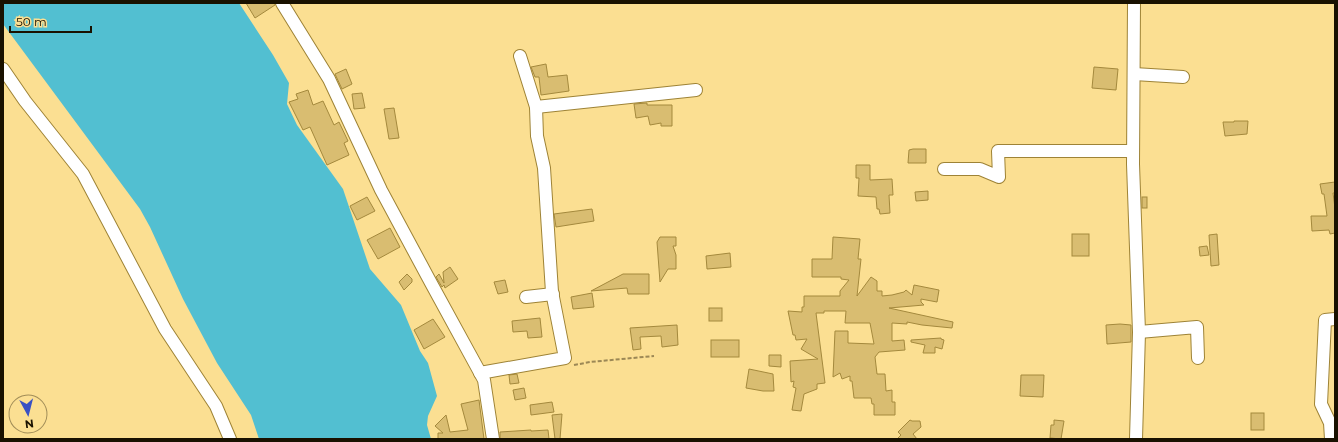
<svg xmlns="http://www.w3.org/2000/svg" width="1338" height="442" font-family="Montserrat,sans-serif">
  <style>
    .water { fill: #52bfd1 }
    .building { fill: #d9bd71; stroke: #a4893d }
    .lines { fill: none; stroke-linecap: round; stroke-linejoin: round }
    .minor-casing { stroke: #9e8336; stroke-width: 14 }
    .path { stroke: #9c8855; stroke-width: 2; stroke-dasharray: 4 2; stroke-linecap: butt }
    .minor { stroke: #fff; stroke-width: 12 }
  </style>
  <rect width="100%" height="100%" fill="#fbdf92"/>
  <polygon class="water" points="3,3 239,3 273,55 289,83 287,104 297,125 343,189 370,269 401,305 420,351 428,363 437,396 428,416 427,425 431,439 259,439 251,415 217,363 183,299 150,227 140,209 3,24"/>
  <g class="building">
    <polygon points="246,3 275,3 275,5 255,18"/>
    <polygon points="546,64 548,77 567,75 569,91 541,95 539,77 535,77 531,67"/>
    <polygon points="1094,67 1118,69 1116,90 1092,88"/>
    <polygon points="346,69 352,84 342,89 335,74"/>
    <polygon points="308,90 313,105 323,101 334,125 339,122 348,141 344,143 349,155 327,165 310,127 303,130 289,102 298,99 296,94"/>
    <polygon points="362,93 365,108 354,109 352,94"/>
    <polygon points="647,103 647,105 672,105 672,126 661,126 661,123 650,125 648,116 636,118 634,104"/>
    <polygon points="394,108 399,138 389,139 384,109"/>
    <polygon points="1234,121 1248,121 1247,134 1225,136 1223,122 1234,122"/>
    <polygon points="913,149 926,149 926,163 908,163 909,150"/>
    <polygon points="856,165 870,165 870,180 892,179 893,195 889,195 890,213 880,214 879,209 877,209 876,197 858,196 859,178 856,178"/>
    <polygon points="1335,182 1335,193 1333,193 1335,208 1335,233 1330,234 1329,230 1312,231 1311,216 1327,216 1324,194 1322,194 1320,184"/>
    <polygon points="928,191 928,200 916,201 915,192"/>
    <polygon points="367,197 375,211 357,220 350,206"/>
    <rect x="1142" y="197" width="5" height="11"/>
    <polygon points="592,209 594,221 556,227 554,214"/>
    <polygon points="390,228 400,247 378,259 367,240"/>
    <rect x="1072" y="234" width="17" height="22"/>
    <polygon points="1217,234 1219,265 1211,266 1209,235"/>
    <polygon points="660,237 676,237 676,246 673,246 676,255 676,269 668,269 660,282 657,242"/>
    <polygon points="833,237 860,239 858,259 861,259 857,296 871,277 877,281 877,291 882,291 882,296 892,295 904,292 906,290 912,295 914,285 939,290 937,302 921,299 921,302 924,305 889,308 953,322 952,328 922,325 907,322 907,324 892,323 892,341 904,340 905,350 879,352 875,357 877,374 885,374 886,391 892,390 892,402 895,402 895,415 874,415 874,404 872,404 871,398 854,398 852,381 850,381 850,376 842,379 840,373 833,377 835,331 848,331 848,343 874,344 870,323 845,323 846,311 824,311 824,313 816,313 825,383 817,384 817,389 804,394 801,411 792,410 796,388 793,387 794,381 791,382 790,361 818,359 801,349 807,339 796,340 795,335 793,335 788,311 802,312 802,307 804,307 804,296 840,296 840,291 849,280 841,279 841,277 812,277 812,259 832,259"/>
    <polygon points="1207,246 1209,255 1200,256 1199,247"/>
    <polygon points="730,253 731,267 707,269 706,256"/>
    <polygon points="450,267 458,279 445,288 444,285 442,287 436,277 439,274 444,283 443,272"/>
    <polygon points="407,274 412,279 412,282 404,290 399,282"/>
    <polygon points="623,274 649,274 649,294 628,294 627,288 591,291"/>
    <polygon points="505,280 508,292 498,294 494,282"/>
    <polygon points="592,293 594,307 573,309 571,297"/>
    <rect x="709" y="308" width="13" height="13"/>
    <polygon points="540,318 542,337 528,338 527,331 513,332 512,321"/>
    <polygon points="433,319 445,337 424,349 414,330"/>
    <polygon points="1120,324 1131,325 1131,342 1107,344 1106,325"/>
    <polygon points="677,325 678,345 662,347 661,336 640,337 641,349 633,350 630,328"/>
    <polygon points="941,338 941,339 944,340 942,349 935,347 935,353 923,353 925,345 911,342 911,340"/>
    <rect x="711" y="340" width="28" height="17"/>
    <polygon points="769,355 781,355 781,367 769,366"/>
    <polygon points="749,369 773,374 774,391 763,391 746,388"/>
    <polygon points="517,374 519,383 510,384 509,375"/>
    <polygon points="1021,375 1044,375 1043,397 1020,396"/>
    <polygon points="524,388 526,398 515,400 513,390"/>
    <polygon points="479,400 484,439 438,439 438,433 443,433 435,426 446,415 450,432 468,430 461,404"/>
    <polygon points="552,402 554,412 531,415 530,405"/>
    <rect x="1251" y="413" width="13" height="17"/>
    <polygon points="562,414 560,439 555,439 552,415"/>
    <polygon points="910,420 912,421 920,421 921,427 913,434 917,439 897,439 901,435 898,432"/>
    <polygon points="1054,420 1064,421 1061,439 1050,438 1051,425 1054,425"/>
    <polygon points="531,430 531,431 548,430 549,439 500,439 500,432"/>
  </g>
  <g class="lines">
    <g class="minor-casing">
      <g id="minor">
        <polyline points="282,3 329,79 381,190 431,283 484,380 493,439"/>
        <polyline points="1134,3 1133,164 1139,332 1136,439"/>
        <polyline points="3,69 25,101 83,174 165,329 216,406 230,439"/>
        <polyline points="1134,74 1183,77"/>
        <polyline points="536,107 696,90"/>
        <polyline points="944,169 980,169 999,177 998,151 1133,151"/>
        <polyline points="526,297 553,294"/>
        <polyline points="1139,332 1197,327 1198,358"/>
        <polyline points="480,373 565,358 552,292 544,168 537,136 536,107 520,56"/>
        <polyline points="1331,439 1330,423 1321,404 1325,320 1335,319"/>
      </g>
    </g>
    <polyline class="path" points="574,365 590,362 654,356"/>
    <use href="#minor" class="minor"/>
  </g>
  <rect width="1338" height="442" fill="none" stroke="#191100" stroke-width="8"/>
  <g transform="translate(28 414) rotate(173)"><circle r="19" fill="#fbdf92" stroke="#a18d58"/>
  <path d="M0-3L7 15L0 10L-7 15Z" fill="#3a51c3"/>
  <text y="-6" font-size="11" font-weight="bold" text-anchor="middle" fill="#191100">N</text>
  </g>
  <path d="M10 26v6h81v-6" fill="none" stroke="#191100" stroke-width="2"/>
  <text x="16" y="26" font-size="12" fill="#191100" stroke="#fbdf92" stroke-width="3" paint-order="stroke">50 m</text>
</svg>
